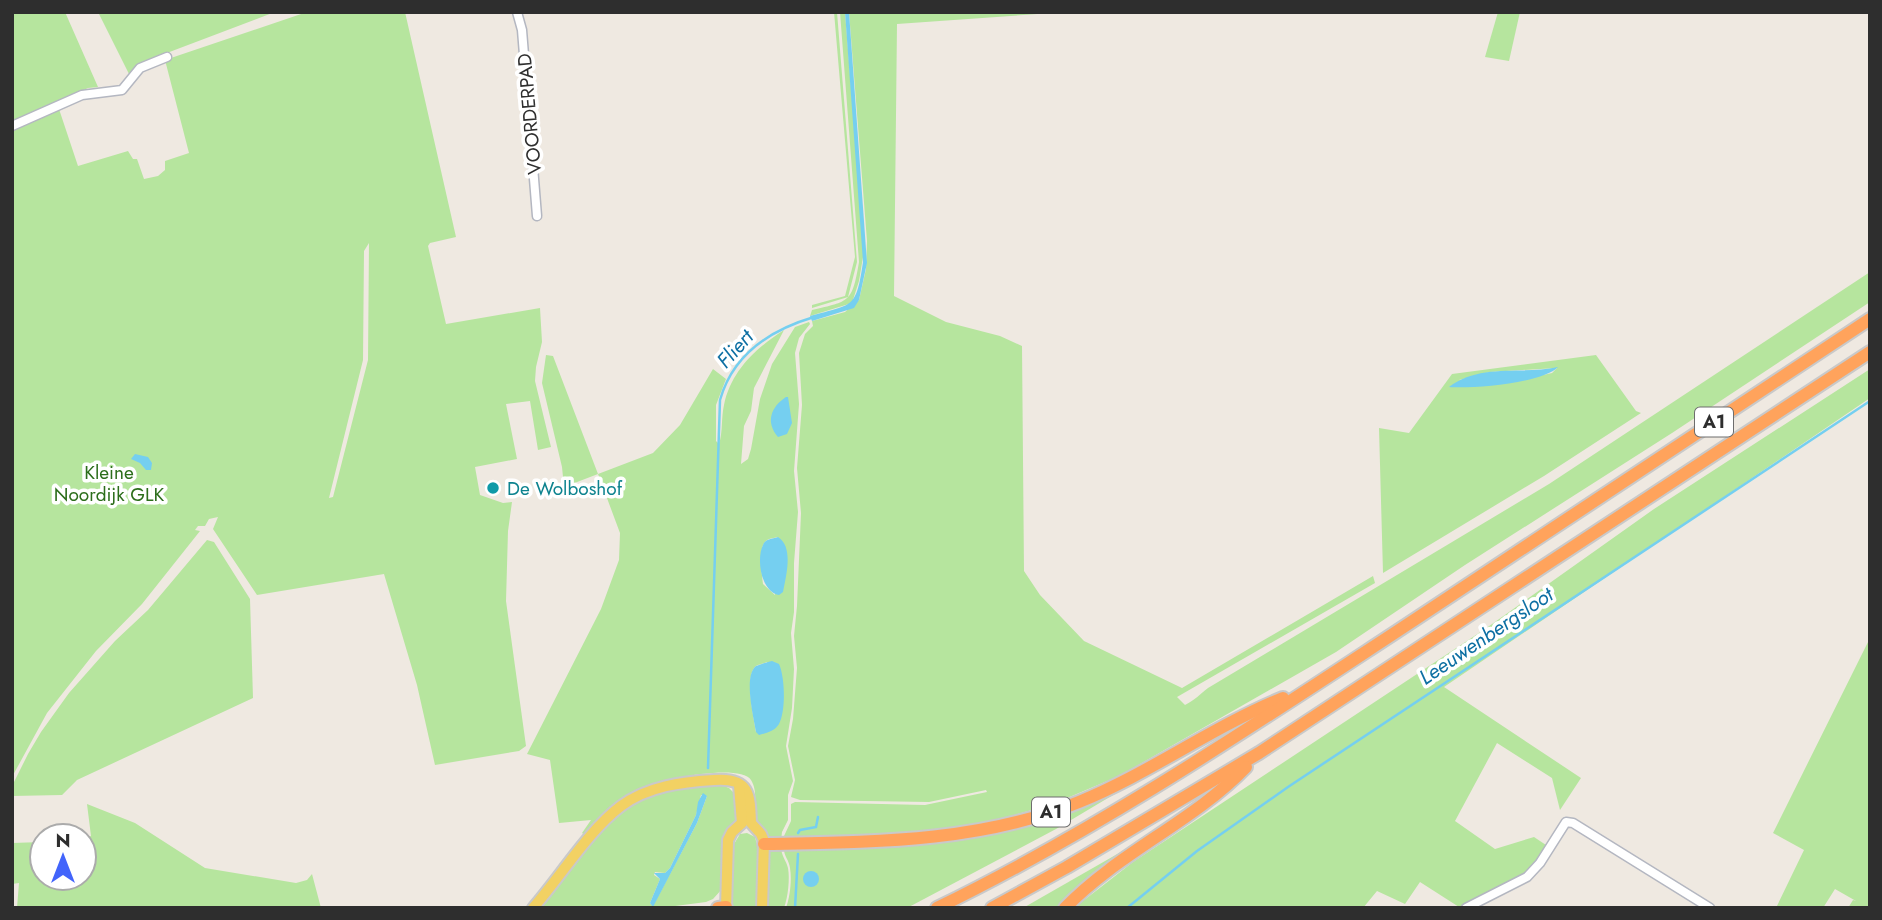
<svg xmlns="http://www.w3.org/2000/svg" width="1882" height="920" font-family="Jost,sans-serif">
  <style>
    .green { fill: #b6e59e; fill-rule: evenodd }
    .water { fill: #75cff0 }
    .lines { fill: none; stroke-linecap: round; stroke-linejoin: round }
    .stream { stroke: #75cff0; stroke-width: 2.5 }
    .minor-casing { stroke: #b4b7c1; stroke-width: 11 }
    .major-casing { stroke: #c9c9c9; stroke-width: 14 }
    .highway-casing { stroke: #c9c9c9; stroke-width: 16 }
    .minor { stroke: #fff; stroke-width: 8 }
    .major { stroke: #f2d163; stroke-width: 10 }
    .highway { stroke: #ffa35c; stroke-width: 12 }
    .culture-dot { fill: #0f9aa8; stroke: #fff; stroke-width: 2.5 }
    .labels { text-anchor: middle; stroke-width: 7; stroke-linejoin: round; paint-order: stroke }
    .shield { fill: #fff; stroke: #6d6d6d; stroke-width: 2 }
    .shield-label { font-size: 18px; font-weight: bold; fill: #2e2e2e }
    .street-label { font-size: 19px; fill: #2e2e2e; stroke: #fff }
    .park-label { font-size: 19px; fill: #2c6e1b; stroke: #fff }
    .culture-label { font-size: 19px; fill: #0d838f; stroke: #fff; text-anchor: start }
    .water-label { font-size: 21px; font-style: italic; fill: #0d6fa3; stroke: #fff }
  </style>
  <rect width="100%" height="100%" fill="#efe9e1"/>
  <g class="green">
    <polygon points="12,12 65,12 98,87 88,88 12,123"/>
    <polygon points="98,12 275,12 151,59 140,65 130,76"/>
    <path d="M307,12H405L456,237L430,243L428,246L446,324L540,308L542,342L536,367L535,381L551,447L538,450L530,401L506,404L517,459L475,467L480,495L503,503L512,502L508,531L506,601L526,746L519,751L435,765L417,685L384,574L257,595L213,529L218,517L209,519L205,526H198L195,530L200,531L142,604L96,651L47,713L12,777V130L59,109L78,166L128,151L133,159H137L144,179L158,176L165,170V161L189,153L165,60ZM369,243L368,360L333,497L329,498L363,360L364,251Z"/>
    <polygon points="834,12 837,12 857,262 848,297 812,308 812,305 845,296 855,257"/>
    <path d="M840,12H845L864,251L859,281L852,303L810,316L812,310C850,301 852,303 859,262Z"/>
    <path d="M849,12H1066L897,24L894,296L946,322L1000,336L1022,346L1024,571L1040,595L1084,641L1182,688L1373,576L1375,583L1177,697L1185,705C1195,700 1200,694 1208,688L1549,484L1870,272V302L1672,433L1465,565L1336,652L1119,776L1053,804L990,822L907,834L784,840V836L791,821V804L795,802L925,805L987,792L986,790L929,802L800,800L791,797L795,780L788,746L793,719L797,668L794,636L797,606L801,513L797,468L802,405L799,353L805,334L813,326L812,321L845,312L859,300L866,269L867,241Z"/>
    <polygon points="1498,12 1520,12 1509,61 1485,57"/>
    <path d="M809,322L810,324L799,338L795,353L799,404L794,471L798,512L794,563V612L791,633L794,669L792,708L786,746L793,781L788,795V820L782,832L781,841C739,831 764,801 751,780C740,763 661,779 643,788C626,796 601,822 585,835L582,833L591,820L559,823L550,760L527,754L601,609L619,560L620,533L598,474L564,487L562,467L542,383L546,355L553,356L598,474L653,453L680,425L713,369L726,379L716,405V441L719,444C723,432 721,418 724,405C731,371 756,348 784,330L754,388L751,411L744,426L741,464L748,459L751,449L760,399L772,364L795,327ZM778,537L775,595L763,584C762,575 758,547 766,541C769,538 774,538 778,537ZM767,662C785,705 794,702 756,732C754,719 744,675 756,666C759,664 763,664 767,662Z"/>
    <path d="M1596,355L1636,411L1641,413L1544,476L1383,573L1379,428L1409,433L1452,374ZM1557,368L1552,373L1543,375L1459,380L1490,372Z"/>
    <polygon points="1870,369 1870,398 1444,687 1581,778 1560,810 1552,778 1497,743 1455,821 1495,849 1534,837 1546,845 1528,872 1459,907 1420,882 1405,904 1377,891 1363,908 1074,908 1133,862 1485,629 1654,509"/>
    <polygon points="207,540 214,542 250,599 253,698 77,780 62,795 12,796 12,786 28,754 41,732 69,693 115,641 148,610"/>
    <polygon points="1870,638 1870,908 1848,908 1853,900 1856,901 1835,889 1823,908 1776,908 1804,850 1773,833"/>
    <path d="M1175,758L1056,829L907,908H786C790,897 792,880 790,868C789,859 783,856 784,846L992,831Z"/>
    <path d="M718,784L729,788L736,795L739,816L722,889L713,899L706,902L660,908H541C574,865 609,806 665,791C682,787 701,788 718,784ZM701,795L707,796L697,823L653,906L650,903L660,879L654,875L655,872L665,873L670,868L696,815Z"/>
    <polygon points="87,804 135,823 205,868 296,883 307,880 312,874 321,908 17,908 19,883 12,884 12,843 42,842 42,878 84,878 84,838 91,836"/>
    <polygon points="747,833 755,837 757,845 761,845 759,908 729,908 730,844 734,844 740,834"/>
    <polygon points="1147,837 1061,908 1023,908"/>
    <path d="M781,846C781,856 786,860 788,868C790,879 788,897 784,908H766L768,847Z"/>
  </g>
  <g class="water">
    <path d="M845,12H849L867,263L859,300L854,308L812,321L810,316C854,304 856,309 863,262Z"/>
    <path d="M1558,367C1543,383 1472,389 1449,387C1480,363 1522,375 1558,367Z"/>
    <path d="M786,397H788L792,423L787,434L778,437C765,422 771,407 786,397Z"/>
    <polygon points="135,454 148,457 152,463 151,470 146,470 140,463 131,459"/>
    <path d="M778,537C794,547 786,576 783,592L779,595C761,592 756,559 763,545C765,539 772,539 778,537Z"/>
    <path d="M772,661L779,664C785,677 786,711 779,724C775,731 766,733 759,735L756,732C754,719 743,676 756,666C760,664 768,662 772,661Z"/>
    <polygon points="703,793 707,796 697,823 653,907 650,903 660,879 654,873 665,873 670,868 696,815 698,802"/>
    <circle cx="811" cy="879" r="8"/>
  </g>
  <g class="lines">
    <g class="stream">
      <path d="M708,768L720,400C733,354 770,330 814,317"/>
      <polyline points="798,833 800,830 816,827 818,817"/>
      <polyline points="795,908 798,854"/>
      <polyline points="1127,908 1197,851 1288,787 1870,401"/>
    </g>
    <g class="minor-casing">
      <g id="minor">
        <polyline points="517,12 522,30 537,216"/>
        <polyline points="12,126 82,95 122,90 140,68 167,57"/>
        <polyline points="1466,908 1527,877 1540,863 1566,822 1573,823 1710,908"/>
      </g>
    </g>
    <g class="major-casing">
      <g id="major">
        <path d="M533,908C561,876 588,831 621,806C648,786 682,782 714,780C750,777 750,795 751,823L761,834L764,841L762,908"/>
        <polyline points="726,908 728,840 732,832 742,823 739,785"/>
      </g>
    </g>
    <g class="highway-casing">
      <g id="highway">
        <path d="M764,844C871,842 978,843 1079,802C1150,773 1212,727 1283,698"/>
        <polyline points="718,908 726,907"/>
        <path d="M937,908C1097,830 1245,731 1393,634C1552,529 1711,424 1870,319"/>
        <polyline points="992,908 1067,867 1259,753 1870,352"/>
        <path d="M1065,908C1119,852 1193,822 1246,767"/>
      </g>
    </g>
    <use href="#minor" class="minor"/>
    <use href="#major" class="major"/>
    <use href="#highway" class="highway"/>
  </g>
  <circle class="culture-dot" cx="493" cy="488" r="7"/>
  <g class="labels">
    <g class="shield">
      <rect x="1695" y="407.5" width="38" height="29" rx="5"/>
      <rect x="1032" y="797.5" width="38" height="29" rx="5"/>
    </g>
    <g class="shield-label">
      <text x="1714" y="428">A1</text>
      <text x="1051" y="818">A1</text>
    </g>
    <g class="street-label">
      <text transform="translate(529 114) rotate(-95)" y="7">VOORDERPAD</text>
    </g>
    <g class="park-label">
      <text x="109" y="479">Kleine<tspan x="109" dy="22">Noordijk GLK</tspan></text>
    </g>
    <g class="culture-label">
      <text x="507" y="495">De Wolboshof</text>
    </g>
    <g class="water-label">
      <text transform="translate(735 349) rotate(-48)" y="7">Fliert</text>
      <text transform="translate(1486 636) rotate(-34)" y="7">Leeuwenbergsloot</text>
    </g>
  </g>
  <rect width="1882" height="920" fill="none" stroke="#2e2e2e" stroke-width="28"/>
  <g transform="translate(63 857)"><circle r="33" fill="#ffffff" stroke="#ababab" stroke-width="2"/>
  <path d="M0-5L12 26L0 18L-12 26Z" fill="#4264fb"/>
  <text y="-10" font-size="19" font-weight="bold" text-anchor="middle" fill="#2e2e2e">N</text>
  </g>
</svg>
